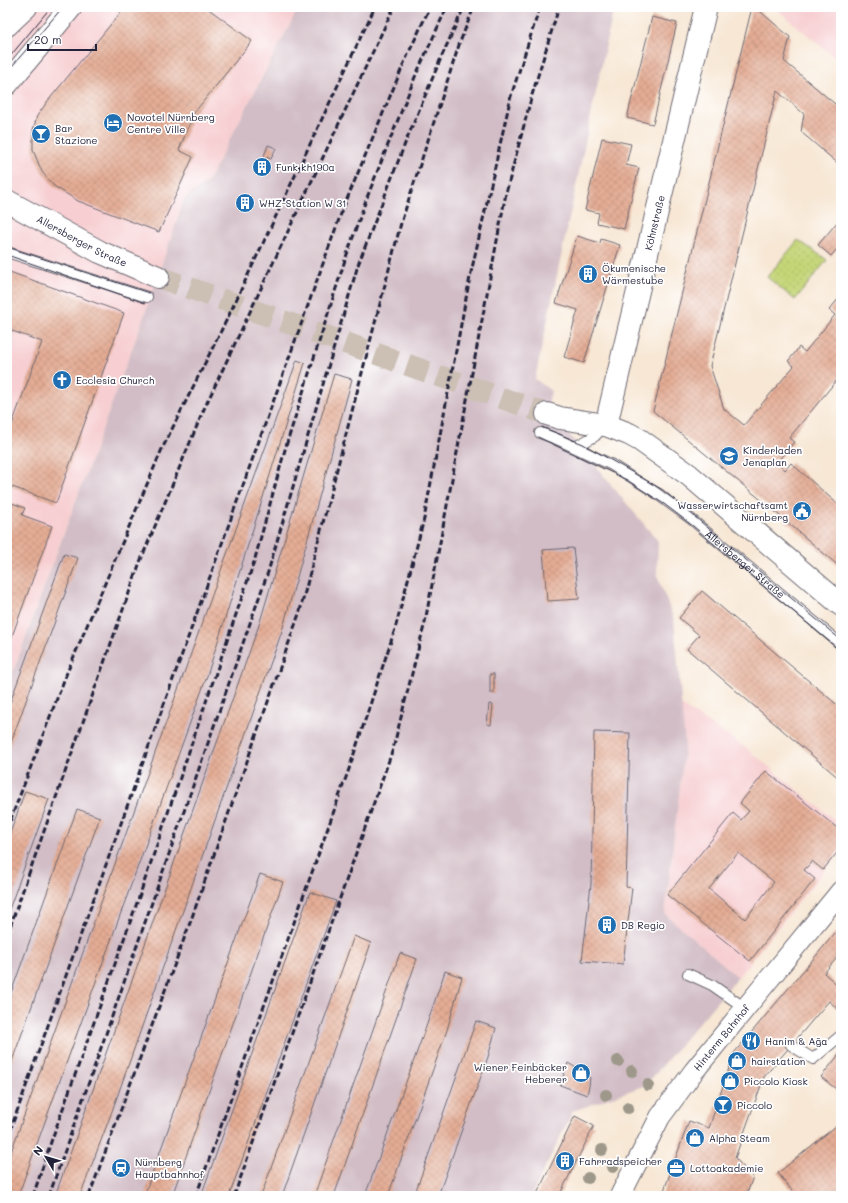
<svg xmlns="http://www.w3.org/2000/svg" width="848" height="1203" font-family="Mali,sans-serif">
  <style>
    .built { fill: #f7cfd2 }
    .industrial { fill: #d2bdc6 }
    .park { fill: url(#park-dots); stroke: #737c59 }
    .building { fill: url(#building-cross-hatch); fill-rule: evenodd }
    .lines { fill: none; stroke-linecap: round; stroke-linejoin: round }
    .secondary-tunnel { stroke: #ccc0b5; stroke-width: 22; stroke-dasharray: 22 11; stroke-linecap: butt }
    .lane-casing { stroke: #6d6771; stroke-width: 12 }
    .street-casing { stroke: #6d6771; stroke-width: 22 }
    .secondary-casing { stroke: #6d6771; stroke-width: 24 }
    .lane { stroke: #fff; stroke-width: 10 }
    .street { stroke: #fff; stroke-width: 20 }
    .secondary { stroke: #fff; stroke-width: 22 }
    .tram { stroke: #22223b; stroke-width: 1 }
    .rail { stroke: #22223b; stroke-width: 3; stroke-dasharray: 6 3; stroke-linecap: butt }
    .tree { fill: #9d988a }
    .labels { text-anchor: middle; stroke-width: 3.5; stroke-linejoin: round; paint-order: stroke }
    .poi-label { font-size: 10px; fill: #22223b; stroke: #fff; text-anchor: start }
    .street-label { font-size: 10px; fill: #22223b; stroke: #fff }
  </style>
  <defs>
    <pattern id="park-dots" width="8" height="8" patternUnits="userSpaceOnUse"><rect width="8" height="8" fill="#c4d577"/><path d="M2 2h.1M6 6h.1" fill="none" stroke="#a8b768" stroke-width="1.8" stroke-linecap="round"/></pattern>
    <pattern id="building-cross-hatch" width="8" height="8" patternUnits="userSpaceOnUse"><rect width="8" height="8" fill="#e4ac94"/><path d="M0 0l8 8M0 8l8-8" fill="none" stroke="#c39480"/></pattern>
  </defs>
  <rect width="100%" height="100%" fill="#fff"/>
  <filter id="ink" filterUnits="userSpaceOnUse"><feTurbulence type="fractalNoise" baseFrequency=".025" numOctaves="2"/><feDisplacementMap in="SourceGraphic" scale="8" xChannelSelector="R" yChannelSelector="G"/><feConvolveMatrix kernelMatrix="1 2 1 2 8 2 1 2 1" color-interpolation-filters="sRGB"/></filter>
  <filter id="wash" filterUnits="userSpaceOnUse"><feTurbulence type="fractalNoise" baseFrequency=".012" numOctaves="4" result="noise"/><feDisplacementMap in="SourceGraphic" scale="16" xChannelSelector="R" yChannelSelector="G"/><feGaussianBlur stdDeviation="0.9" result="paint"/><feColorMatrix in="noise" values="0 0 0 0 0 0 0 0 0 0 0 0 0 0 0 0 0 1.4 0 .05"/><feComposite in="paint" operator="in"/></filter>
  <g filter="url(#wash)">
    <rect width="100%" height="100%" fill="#f7e7d4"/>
    <g class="built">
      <polygon points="7,7 299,7 208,181 184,199 147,308 7,687"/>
      <polygon points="774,7 841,7 841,63"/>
      <polygon points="681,705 746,748 841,825 841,850 738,977 665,915 685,744"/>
    </g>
    <polygon class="industrial" points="299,7 614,7 535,379 551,391 547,408 658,541 657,575 674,620 685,744 665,914 738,977 646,1085 573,1111 531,1196 7,1196 7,688 147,308 184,199 208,181"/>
    <polygon class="park" points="798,240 827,260 795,300 767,277"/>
    <g id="blocks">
      <g class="building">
        <polygon points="125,7 206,7 252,41 194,113 179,150 193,157 159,232 78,201 54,186 42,172 33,150 33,130 37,116 47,102"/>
        <polygon points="752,7 755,7 790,37 784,61 841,109 841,166 801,132 804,114 777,91 710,366 724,409 744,425 794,366 788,361 794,354 799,347 805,352 835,315 829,310 840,297 841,298 841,375 789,438 794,442 777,462 785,470 791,463 841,507 841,568 760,499 653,411"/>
        <polygon points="652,17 677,23 653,124 627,118"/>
        <polygon points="602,138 631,144 626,165 639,168 624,229 597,223 599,213 585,210"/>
        <polygon points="268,145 276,148 271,159 264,156"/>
        <polygon points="261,160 268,163 263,174 255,171"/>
        <polygon points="243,195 252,199 247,210 238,206"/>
        <polygon points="839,220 841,222 841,244 831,256 818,245"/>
        <polygon points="577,236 600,243 601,239 620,245 584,363 564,357 578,310 556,303"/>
        <polygon points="7,271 124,313 56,503 7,485 7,438 42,342 7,329"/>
        <polygon points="297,360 305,363 207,676 18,1196 7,1196 7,1163"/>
        <polygon points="334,374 352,379 282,631 111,1114 80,1196 55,1196 259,625"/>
        <polygon points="7,501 25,508 22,515 52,526 7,650"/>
        <polygon points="573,548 579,599 547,601 543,550"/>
        <polygon points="64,554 78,558 7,753 7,711"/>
        <polygon points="702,591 841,708 841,780 687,649 699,635 679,618"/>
        <rect x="490" y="674" width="4" height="19"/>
        <polygon points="489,704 493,705 491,725 487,724"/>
        <polygon points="594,732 630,733 626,887 632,888 623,964 582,961 591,884"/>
        <path d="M766,771L841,831V848L823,870L812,861L808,866L804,870L815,879L750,961L667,895L733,813L741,820L749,811L740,803ZM738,853L774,882L745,919L709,889Z"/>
        <polygon points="25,791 49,799 7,915 7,842"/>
        <polygon points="77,809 100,817 7,1075 7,1004"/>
        <polygon points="260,874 283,882 172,1196 144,1196"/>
        <polygon points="310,892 336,901 229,1196 201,1196"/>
        <polygon points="841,926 841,953 824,973 841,988 841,1012 829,1001 764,1077 735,1158 753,1177 746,1196 662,1196 689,1121 709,1128 734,1053"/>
        <polygon points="354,936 371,943 282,1196 261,1196"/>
        <polygon points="400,953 417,959 334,1196 314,1196"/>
        <polygon points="445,971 462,977 447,1030 388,1196 365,1196 427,1024"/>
        <polygon points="476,1021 496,1028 488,1057 438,1196 414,1196"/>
        <polygon points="841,1052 841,1093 821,1077"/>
        <polygon points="568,1063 585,1073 590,1078 589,1086 587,1095 560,1085"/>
        <polygon points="575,1116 594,1126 559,1196 536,1196"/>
        <polygon points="841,1122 841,1196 796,1196 778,1173"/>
      </g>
    </g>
  </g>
  <g filter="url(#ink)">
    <use href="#blocks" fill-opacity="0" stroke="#6d6771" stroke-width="1"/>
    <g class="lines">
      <polyline class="secondary-tunnel" points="158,277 547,414"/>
      <g class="lane-casing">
        <g id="lane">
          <polyline points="7,252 147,297"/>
          <path id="s1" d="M540,433L557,439L612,465L653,491L691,519L841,644"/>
          <polyline points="575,447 595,436 605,425"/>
          <polyline points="688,974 712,985 745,1008"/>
          <polyline points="791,1045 813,1059 839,1037"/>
        </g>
      </g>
      <g class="street-casing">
        <g id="street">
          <path id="s2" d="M620,1196L660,1117L694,1071L841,891"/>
        </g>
      </g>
      <g class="secondary-casing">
        <g id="secondary">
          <polyline points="7,25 26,7"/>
          <polyline points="7,84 71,7"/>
          <path id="s3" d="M7,201L100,252L158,277"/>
          <polyline points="547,414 560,418 606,425 629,434 640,440 689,475 841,605"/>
          <path id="s4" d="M606,425L706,7"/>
        </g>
      </g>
      <use href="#lane" class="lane"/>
      <use href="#street" class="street"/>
      <use href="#secondary" class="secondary"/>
      <g class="tram">
        <polyline points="7,60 51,7"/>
        <polyline points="7,72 63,7"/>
        <polyline points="7,247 149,293"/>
        <polyline points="7,255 145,303"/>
        <polyline points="542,427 583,444 663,490 841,640"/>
        <polyline points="538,437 627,480 664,504 693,526 841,652"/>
      </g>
      <g class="rail">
        <polyline points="7,829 66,675 162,449 229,315 375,7"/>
        <polyline points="7,935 140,562 204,409 394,7"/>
        <polyline points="7,1139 342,211 404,63 430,7"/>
        <polyline points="33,1196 52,1139 138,900 254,562 286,446 345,260 366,200 415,77 447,7"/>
        <polyline points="49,1196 268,572 358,265 406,141 441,58 464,7"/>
        <polyline points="89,1196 191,920 300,611 401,223 460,42 474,7"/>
        <polyline points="196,1196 349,769 395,629 424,519 470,277 511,96 540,7"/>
        <polyline points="234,1196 393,749 425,622 506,193 532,95 559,7"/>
      </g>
    </g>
    <g class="tree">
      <circle cx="618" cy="1061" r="6"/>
      <circle cx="632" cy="1071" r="6"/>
      <circle cx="648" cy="1085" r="6"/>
      <circle cx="606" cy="1095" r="6"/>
      <circle cx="628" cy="1108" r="6"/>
      <circle cx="602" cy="1150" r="6"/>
      <circle cx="613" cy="1167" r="6"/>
      <circle cx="588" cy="1178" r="6"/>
    </g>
  </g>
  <defs>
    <g id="hotel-disc" transform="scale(1)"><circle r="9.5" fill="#1f6fb2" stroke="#fff"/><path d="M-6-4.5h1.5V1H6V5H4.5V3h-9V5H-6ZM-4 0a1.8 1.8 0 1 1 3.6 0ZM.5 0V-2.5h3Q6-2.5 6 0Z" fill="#fff"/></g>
    <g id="bar-disc" transform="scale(1)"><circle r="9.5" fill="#1f6fb2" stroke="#fff"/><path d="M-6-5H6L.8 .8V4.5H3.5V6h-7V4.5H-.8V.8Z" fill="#fff"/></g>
    <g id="building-disc" transform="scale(1)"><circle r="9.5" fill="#1f6fb2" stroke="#fff"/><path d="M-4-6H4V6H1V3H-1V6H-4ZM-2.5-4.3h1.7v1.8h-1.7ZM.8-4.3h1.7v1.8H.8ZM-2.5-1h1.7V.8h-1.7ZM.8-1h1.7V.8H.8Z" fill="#fff"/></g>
    <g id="church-disc" transform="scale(1)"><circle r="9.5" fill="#1f6fb2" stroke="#fff"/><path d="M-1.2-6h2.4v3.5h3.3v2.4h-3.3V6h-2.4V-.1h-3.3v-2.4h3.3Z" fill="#fff"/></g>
    <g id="school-disc" transform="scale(1)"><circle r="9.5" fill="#1f6fb2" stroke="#fff"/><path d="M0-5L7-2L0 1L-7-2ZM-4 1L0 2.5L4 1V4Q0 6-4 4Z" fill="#fff"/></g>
    <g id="civic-disc" transform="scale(1)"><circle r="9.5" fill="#1f6fb2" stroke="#fff"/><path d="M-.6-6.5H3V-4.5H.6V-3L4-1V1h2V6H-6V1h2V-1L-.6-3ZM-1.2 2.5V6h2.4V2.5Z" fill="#fff"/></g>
    <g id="restaurant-disc" transform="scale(1)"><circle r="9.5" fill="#1f6fb2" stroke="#fff"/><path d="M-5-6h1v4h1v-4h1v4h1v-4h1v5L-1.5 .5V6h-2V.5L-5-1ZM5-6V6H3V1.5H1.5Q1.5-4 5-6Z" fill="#fff"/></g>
    <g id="shop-disc" transform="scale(1)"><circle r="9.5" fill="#1f6fb2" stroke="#fff"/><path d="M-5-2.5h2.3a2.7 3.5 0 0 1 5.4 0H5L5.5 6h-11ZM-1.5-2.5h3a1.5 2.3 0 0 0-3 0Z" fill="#fff"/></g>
    <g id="station-disc" transform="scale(1)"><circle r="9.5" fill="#1f6fb2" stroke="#fff"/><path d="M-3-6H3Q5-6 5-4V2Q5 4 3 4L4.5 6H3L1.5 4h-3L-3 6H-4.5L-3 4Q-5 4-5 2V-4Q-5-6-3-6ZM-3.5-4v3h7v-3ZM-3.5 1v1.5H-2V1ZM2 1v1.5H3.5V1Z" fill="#fff"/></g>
    <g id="office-disc" transform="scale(1)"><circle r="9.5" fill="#1f6fb2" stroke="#fff"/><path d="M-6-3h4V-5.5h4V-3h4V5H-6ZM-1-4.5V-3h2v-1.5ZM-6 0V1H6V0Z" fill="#fff"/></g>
  </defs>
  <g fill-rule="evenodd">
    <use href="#hotel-disc" x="113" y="123"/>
    <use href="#bar-disc" x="41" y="134"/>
    <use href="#building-disc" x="262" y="167"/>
    <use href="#building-disc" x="245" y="203"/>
    <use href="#building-disc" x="588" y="274"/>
    <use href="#church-disc" x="62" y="380"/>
    <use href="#school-disc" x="729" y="456"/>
    <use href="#civic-disc" x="802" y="511"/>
    <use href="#building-disc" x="607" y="925"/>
    <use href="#restaurant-disc" x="751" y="1041"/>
    <use href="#shop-disc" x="737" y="1061"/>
    <use href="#shop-disc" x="581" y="1073"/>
    <use href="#shop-disc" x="730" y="1081"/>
    <use href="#bar-disc" x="723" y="1105"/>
    <use href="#shop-disc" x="695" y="1138"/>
    <use href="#building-disc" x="565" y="1161"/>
    <use href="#station-disc" x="121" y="1168"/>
    <use href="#office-disc" x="676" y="1168"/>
  </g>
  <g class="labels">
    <g class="poi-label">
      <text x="127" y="121">Novotel Nürnberg<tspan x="127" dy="12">Centre Ville</tspan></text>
      <text x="55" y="132">Bar<tspan x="55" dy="12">Stazione</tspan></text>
      <text x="276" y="171">Funk kh190a</text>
      <text x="259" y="207">WHZ-Station W 31</text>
      <text x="602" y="272">Ökumenische<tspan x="602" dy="12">Wärmestube</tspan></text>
      <text x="76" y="384">Ecclesia Church</text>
      <text x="743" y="454">Kinderladen<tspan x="743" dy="12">Jenaplan</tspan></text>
      <text x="788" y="509" text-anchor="end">Wasserwirtschaftsamt<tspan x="788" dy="12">Nürnberg</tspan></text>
      <text x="621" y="929">DB Regio</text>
      <text x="765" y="1045">Hanim &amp; Ağa</text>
      <text x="751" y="1065">hairstation</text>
      <text x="567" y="1071" text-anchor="end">Wiener Feinbäcker<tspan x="567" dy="12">Heberer</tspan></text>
      <text x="744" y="1085">Piccolo Kiosk</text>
      <text x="737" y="1109">Piccolo</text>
      <text x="709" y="1142">Alpha Steam</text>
      <text x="579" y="1165">Fahrradspeicher</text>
      <text x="135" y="1166">Nürnberg<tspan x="135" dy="12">Hauptbahnhof</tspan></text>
      <text x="690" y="1172">Lottoakademie</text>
    </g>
    <g class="street-label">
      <text dy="4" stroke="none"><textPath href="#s4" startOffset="208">Köhnstraße</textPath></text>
      <text dy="4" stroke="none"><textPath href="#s3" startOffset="85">Allersberger Straße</textPath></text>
      <text dy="4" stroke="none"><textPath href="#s1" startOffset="245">Allersberger Straße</textPath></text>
      <text dy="4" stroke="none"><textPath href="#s2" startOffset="189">Hinterm Bahnhof</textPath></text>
    </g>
  </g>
  <rect width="848" height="1203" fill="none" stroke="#fff" stroke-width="24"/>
  <g transform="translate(46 1157) rotate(308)" stroke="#ffffff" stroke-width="3" paint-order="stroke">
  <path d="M0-3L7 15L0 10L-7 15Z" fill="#22223b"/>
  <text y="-6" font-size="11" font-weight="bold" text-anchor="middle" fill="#22223b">N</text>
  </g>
  <path d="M28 44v6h68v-6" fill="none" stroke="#22223b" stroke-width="2"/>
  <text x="34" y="44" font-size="12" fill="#22223b" stroke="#ffffff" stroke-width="3" paint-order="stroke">20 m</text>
</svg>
